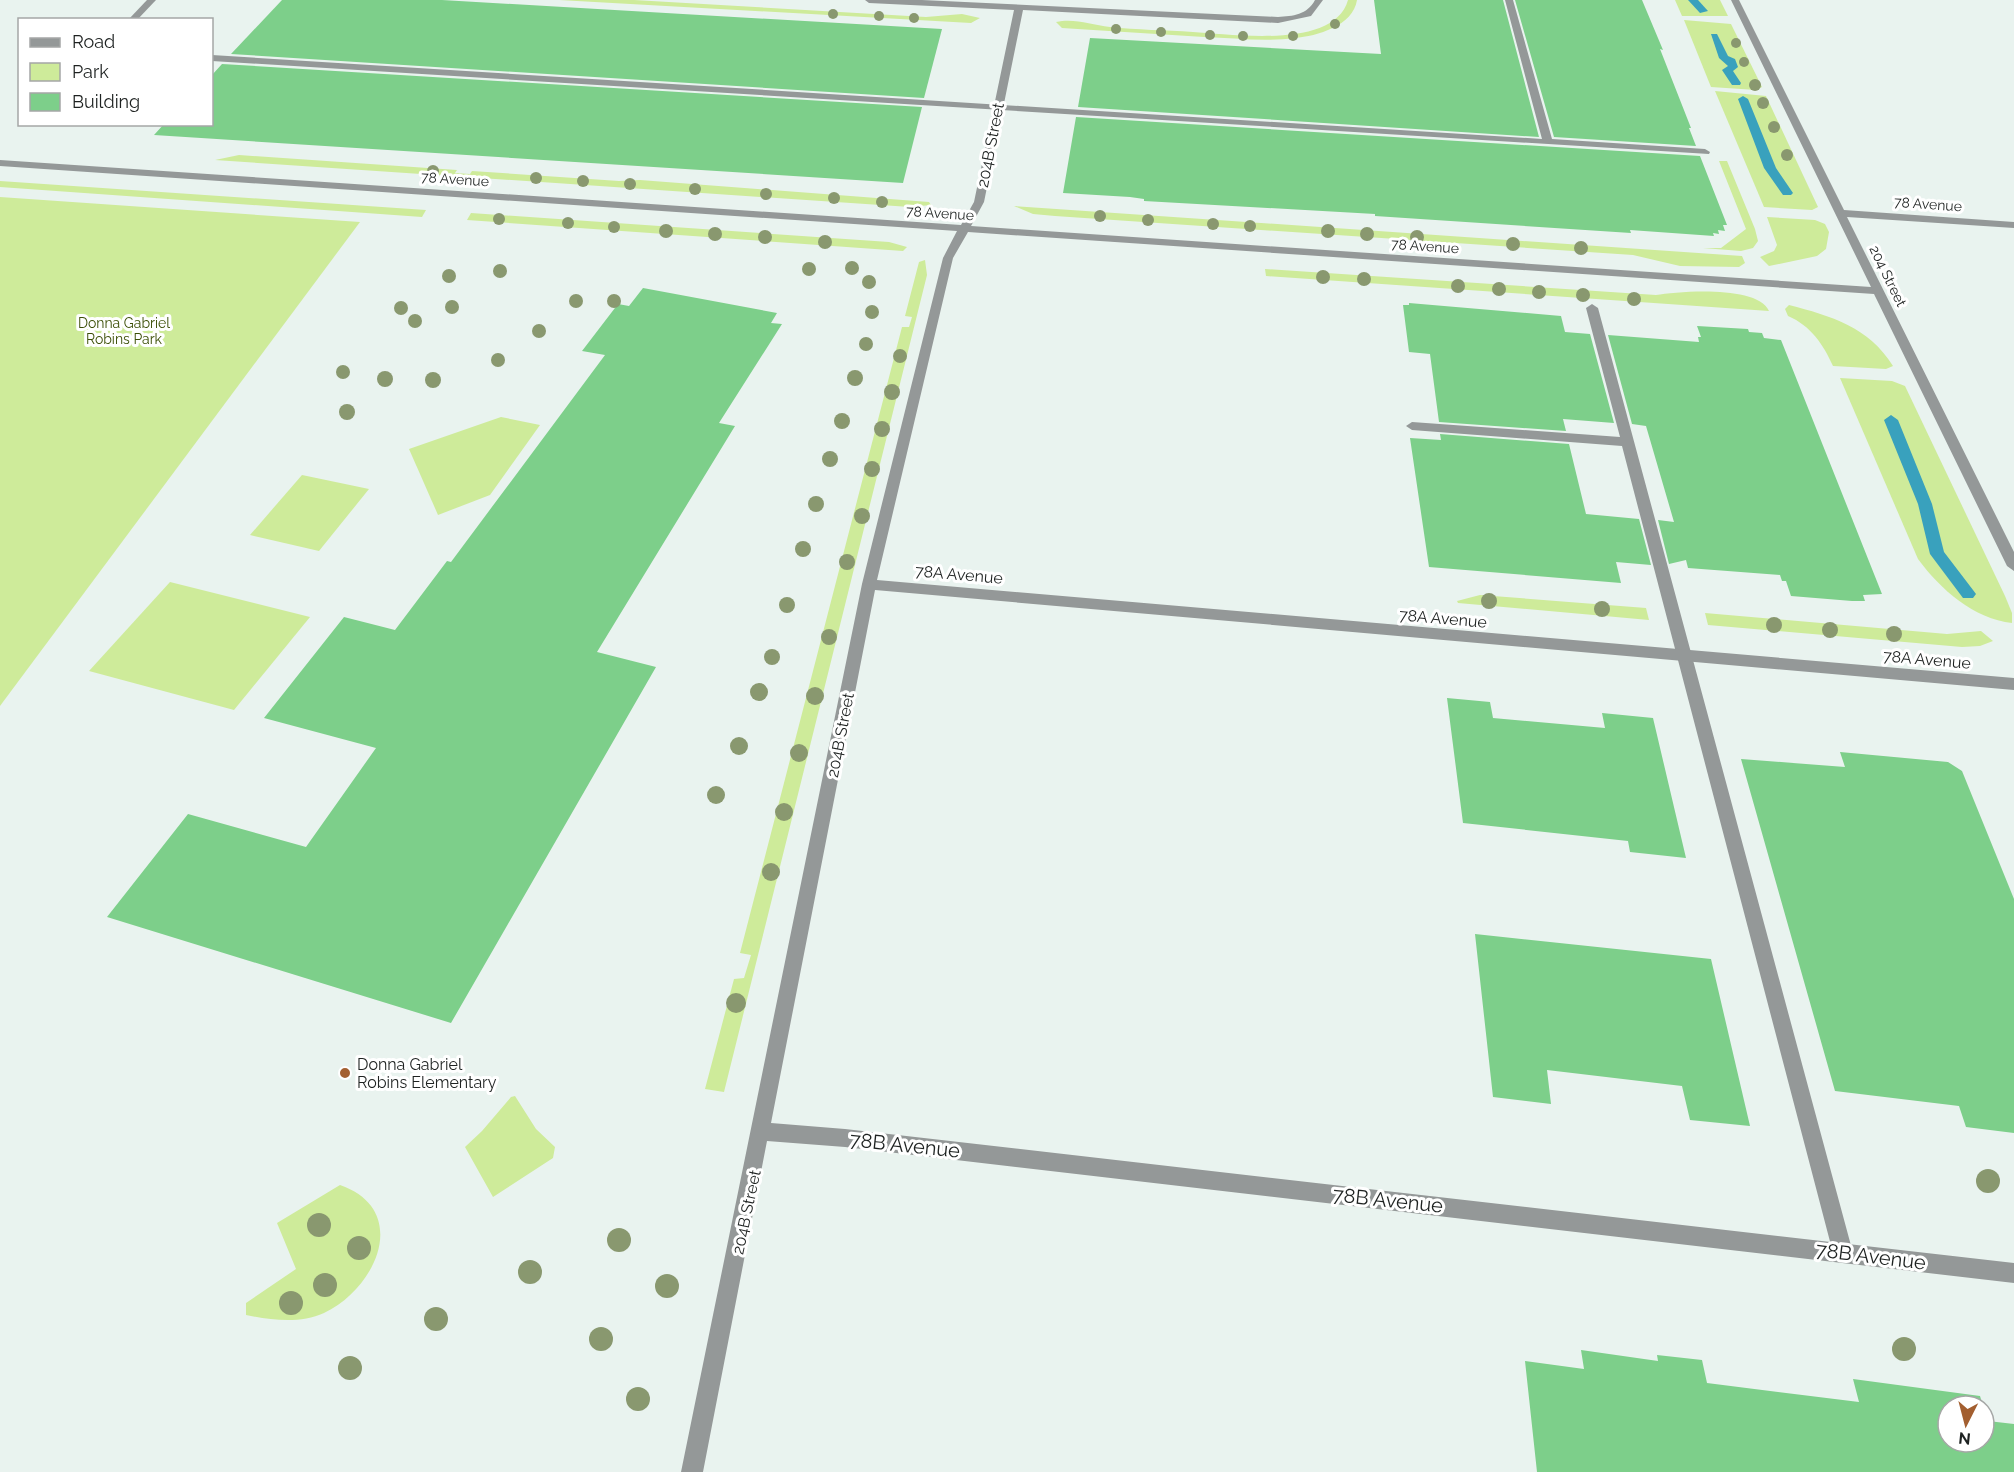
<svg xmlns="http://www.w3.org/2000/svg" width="2014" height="1472" font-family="Raleway,sans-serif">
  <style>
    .green { fill: #ceeb9a }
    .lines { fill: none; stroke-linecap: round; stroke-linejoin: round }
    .stream { fill: #39a1bd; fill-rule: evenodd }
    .building { fill: #7dcf8a }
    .lane { fill: #949898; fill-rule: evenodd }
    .street { fill: #949898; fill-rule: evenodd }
    .tree { fill: #89986f }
    .poi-dot { fill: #a35f30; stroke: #fff; stroke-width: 2 }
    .labels { text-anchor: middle; stroke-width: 6; stroke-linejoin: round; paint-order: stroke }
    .far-street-label { font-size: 14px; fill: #1e2221; stroke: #fff }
    .far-park-label { font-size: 14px; fill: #3b4e06; stroke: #fff }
    .street-label { font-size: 16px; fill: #1e2221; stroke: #fff }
    .poi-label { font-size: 16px; fill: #1e2221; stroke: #fff; text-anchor: start }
    .near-street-label { font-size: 20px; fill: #1e2221; stroke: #fff }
  </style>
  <rect width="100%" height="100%" fill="#e9f3ef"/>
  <g class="green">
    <polygon points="559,0 634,0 926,17 962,14 980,18 971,23"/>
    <path d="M1348,0H1357C1353,26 1317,36 1295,38C1265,42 1234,38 1204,37C1156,34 1109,31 1062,28L1056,22C1075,18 1091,25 1110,27C1137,30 1165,30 1193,32C1231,34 1334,50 1348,0Z"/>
    <polygon points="1675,0 1720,0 1728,16 1682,16"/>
    <polygon points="1684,20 1731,24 1762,87 1756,90 1711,87"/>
    <polygon points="1715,91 1766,96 1818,207 1812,210 1764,207"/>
    <polygon points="239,155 457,170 455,173 470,174 472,171 619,181 640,180 929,202 931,205 910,207 215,160"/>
    <polygon points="1719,161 1727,161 1755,229 1758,241 1753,248 1741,251 1703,248 1721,248 1746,229"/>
    <polygon points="0,181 426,210 422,217 0,187"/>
    <polygon points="0,197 360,222 0,706"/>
    <polygon points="1014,206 1742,256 1745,263 1739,267 1680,266 1633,255 1055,216 1033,214"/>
    <polygon points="471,213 889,242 907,247 903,251 467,220"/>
    <polygon points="1767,217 1815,220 1825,224 1829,232 1826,249 1817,256 1769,266 1760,257 1774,251 1777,245"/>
    <polygon points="925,260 927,275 724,1092 705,1089 734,979 744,978 751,955 740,953 902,327 909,327 912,317 905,316 919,262"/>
    <path d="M1265,269L1656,295C1680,291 1758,285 1769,311L1266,276Z"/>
    <path d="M1789,305C1831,316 1869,327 1893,366L1886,369L1833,366C1823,344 1811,326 1788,316L1785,309Z"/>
    <path d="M1840,378L1892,381L1905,386L2005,596L2012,613V623C1974,619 1940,589 1918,559Z"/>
    <polygon points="501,417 540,425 490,495 438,515 409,449"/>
    <polygon points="302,475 369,489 319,551 250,535"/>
    <polygon points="170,582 310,617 234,710 89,671"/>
    <polygon points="1480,595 1646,608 1649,620 1458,603 1457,601"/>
    <polygon points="1705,613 1947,634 1981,631 1993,641 1980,646 1962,647 1708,625"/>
    <polygon points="515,1096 536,1129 555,1147 553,1158 493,1197 465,1147 482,1131 511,1097"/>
    <path d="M340,1185C411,1210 377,1288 324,1313C300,1324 271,1320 246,1315V1303L296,1269L277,1223Z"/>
  </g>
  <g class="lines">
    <g class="stream">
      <polygon points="1688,0 1698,0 1708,11 1700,13"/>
      <polygon points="1711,34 1717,34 1728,56 1735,59 1738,67 1733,71 1741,83 1740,85 1732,85 1722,70 1728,66 1719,58"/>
      <polygon points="1743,96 1748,99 1776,168 1793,193 1791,195 1783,195 1764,168 1738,99"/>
      <polygon points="1891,415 1898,420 1932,504 1944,552 1973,590 1976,594 1973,598 1963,598 1930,554 1918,504 1884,420"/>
    </g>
  </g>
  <g class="building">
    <polygon points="282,0 442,0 942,29 924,98 231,54"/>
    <polygon points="1374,0 1503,0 1539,137 1078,107 1090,38 1381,54"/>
    <polygon points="1515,0 1642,0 1663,50 1660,49 1691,128 1689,128 1696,146 1554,137"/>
    <polygon points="222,64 922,107 903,183 154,135 164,124 212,124 212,75"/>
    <polygon points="1076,117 1700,156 1727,225 1723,225 1725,231 1718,230 1719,234 1713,233 1714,236 1630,230 1631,233 1375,216 1375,214 1144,201 1144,199 1130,197 1063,193"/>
    <polygon points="643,288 777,313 771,323 782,324 719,423 735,426 597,652 656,667 451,1023 107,917 188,814 306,847 376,748 264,718 344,617 395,630 447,561 451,562 605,355 582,351 618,304 629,306"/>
    <polygon points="1409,303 1561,316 1565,332 1590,334 1614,423 1563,419 1566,431 1439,422 1430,354 1409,352 1403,305 1409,305"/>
    <polygon points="1697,326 1748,329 1749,332 1762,333 1764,338 1781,340 1882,594 1863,595 1865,601 1852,601 1791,596 1786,581 1782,581 1780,575 1688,568 1686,560 1669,564 1658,520 1674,522 1646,426 1632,424 1608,335 1699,342 1698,337 1701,337"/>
    <polygon points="1440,434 1569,444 1586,514 1639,519 1651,565 1616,562 1621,583 1429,567 1410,438 1441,440"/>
    <polygon points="1447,698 1490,702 1493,718 1605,728 1602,713 1653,718 1686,858 1630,852 1628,841 1463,823"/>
    <polygon points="1840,752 1948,762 1962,771 2014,899 2014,1133 1966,1127 1959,1106 1835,1091 1741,759 1845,767"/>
    <polygon points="1475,934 1711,959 1750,1126 1690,1120 1682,1086 1547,1070 1551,1104 1493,1097"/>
    <polygon points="1581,1350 1658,1361 1657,1355 1702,1360 1707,1383 1859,1402 1853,1379 1980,1396 1983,1406 1948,1406 1948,1442 1984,1442 1984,1410 1988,1421 2014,1424 2014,1472 1537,1472 1525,1361 1584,1369"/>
  </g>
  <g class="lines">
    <g class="lane">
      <polygon points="147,0 156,0 137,20 128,20"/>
      <polygon points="1505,0 1513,0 1552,139 1705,149 1710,152 1709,154 212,61 212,55 1542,139"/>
      <polygon points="1592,304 1598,308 1853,1253 1850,1260 1843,1263 1836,1260 1833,1253 1622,446 1412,430 1406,426 1412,422 1620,437 1586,308"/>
    </g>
    <path class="street" d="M865,0H922L1278,17C1293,16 1307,15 1315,0H1323L1311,16L1278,23L1023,10L984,202L971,226L1871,287L1731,0H1739L1844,210L2014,222V228L1847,217L2014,552V571L2007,566L1874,294L968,232L953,258L877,580L2014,678V690L875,590L771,1123L845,1129L2014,1263V1283L845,1147L767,1141L703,1472H681L862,584L943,258L957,231L0,166V160L961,225L974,202L1014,10L869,3Z"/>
  </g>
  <g class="tree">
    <circle cx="833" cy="14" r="5"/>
    <circle cx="879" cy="16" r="5"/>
    <circle cx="914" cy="18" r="5"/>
    <circle cx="1335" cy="24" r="5"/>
    <circle cx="1116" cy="29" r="5"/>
    <circle cx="1161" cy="32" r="5"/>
    <circle cx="1210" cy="35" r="5"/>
    <circle cx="1243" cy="36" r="5"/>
    <circle cx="1293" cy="36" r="5"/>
    <circle cx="1736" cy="43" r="5"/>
    <circle cx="1744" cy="62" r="5"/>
    <circle cx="1755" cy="85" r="6"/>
    <circle cx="1763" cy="103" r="6"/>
    <circle cx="1774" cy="127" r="6"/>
    <circle cx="1787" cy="155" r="6"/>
    <circle cx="433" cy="171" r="6"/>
    <circle cx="536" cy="178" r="6"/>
    <circle cx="583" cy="181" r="6"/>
    <circle cx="630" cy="184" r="6"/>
    <circle cx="695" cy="189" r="6"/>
    <circle cx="766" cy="194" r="6"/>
    <circle cx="834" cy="198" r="6"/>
    <circle cx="882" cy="202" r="6"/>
    <circle cx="1100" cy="216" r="6"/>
    <circle cx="499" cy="219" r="6"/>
    <circle cx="1148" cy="220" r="6"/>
    <circle cx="568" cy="223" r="6"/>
    <circle cx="1213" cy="224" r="6"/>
    <circle cx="1250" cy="226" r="6"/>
    <circle cx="614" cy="227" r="6"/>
    <circle cx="666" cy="231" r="7"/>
    <circle cx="1328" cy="231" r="7"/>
    <circle cx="715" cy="234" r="7"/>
    <circle cx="1367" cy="234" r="7"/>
    <circle cx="765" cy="237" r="7"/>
    <circle cx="1417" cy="237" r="7"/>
    <circle cx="825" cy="242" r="7"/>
    <circle cx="1513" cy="244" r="7"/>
    <circle cx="1581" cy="248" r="7"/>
    <circle cx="852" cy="268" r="7"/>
    <circle cx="809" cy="269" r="7"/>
    <circle cx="500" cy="271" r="7"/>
    <circle cx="449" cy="276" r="7"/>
    <circle cx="1323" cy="277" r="7"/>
    <circle cx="1364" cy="279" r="7"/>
    <circle cx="869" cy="282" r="7"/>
    <circle cx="1458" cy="286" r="7"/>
    <circle cx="1499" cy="289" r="7"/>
    <circle cx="1539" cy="292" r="7"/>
    <circle cx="1583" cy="295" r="7"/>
    <circle cx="1634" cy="299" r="7"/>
    <circle cx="576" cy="301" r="7"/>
    <circle cx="614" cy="301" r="7"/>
    <circle cx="452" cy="307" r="7"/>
    <circle cx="401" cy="308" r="7"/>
    <circle cx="872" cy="312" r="7"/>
    <circle cx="415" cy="321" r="7"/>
    <circle cx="539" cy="331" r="7"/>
    <circle cx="866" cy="344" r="7"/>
    <circle cx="900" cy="356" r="7"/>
    <circle cx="498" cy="360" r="7"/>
    <circle cx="343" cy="372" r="7"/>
    <circle cx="855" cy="378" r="8"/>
    <circle cx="385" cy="379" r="8"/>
    <circle cx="433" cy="380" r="8"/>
    <circle cx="892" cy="392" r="8"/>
    <circle cx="347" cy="412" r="8"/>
    <circle cx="842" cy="421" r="8"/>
    <circle cx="882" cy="429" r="8"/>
    <circle cx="830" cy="459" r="8"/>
    <circle cx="872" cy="469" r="8"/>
    <circle cx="816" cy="504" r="8"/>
    <circle cx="862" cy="516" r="8"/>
    <circle cx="803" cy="549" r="8"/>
    <circle cx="847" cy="562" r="8"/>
    <circle cx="1489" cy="601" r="8"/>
    <circle cx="787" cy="605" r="8"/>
    <circle cx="1602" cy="609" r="8"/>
    <circle cx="1774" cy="625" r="8"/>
    <circle cx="1830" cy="630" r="8"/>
    <circle cx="1894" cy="634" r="8"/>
    <circle cx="829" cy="637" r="8"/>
    <circle cx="772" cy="657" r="8"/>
    <circle cx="759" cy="692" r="9"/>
    <circle cx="815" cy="696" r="9"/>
    <circle cx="739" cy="746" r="9"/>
    <circle cx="799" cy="753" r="9"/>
    <circle cx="716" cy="795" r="9"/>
    <circle cx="784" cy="812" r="9"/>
    <circle cx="771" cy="872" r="9"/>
    <circle cx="736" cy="1003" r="10"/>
    <circle cx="1988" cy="1181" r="12"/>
    <circle cx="319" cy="1225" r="12"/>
    <circle cx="619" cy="1240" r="12"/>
    <circle cx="359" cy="1248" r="12"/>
    <circle cx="530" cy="1272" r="12"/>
    <circle cx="325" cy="1285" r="12"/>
    <circle cx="667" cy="1286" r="12"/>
    <circle cx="291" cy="1303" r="12"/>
    <circle cx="436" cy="1319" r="12"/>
    <circle cx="601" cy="1339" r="12"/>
    <circle cx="1904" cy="1349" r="12"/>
    <circle cx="350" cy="1368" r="12"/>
    <circle cx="638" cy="1399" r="12"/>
  </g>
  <circle class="poi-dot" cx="345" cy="1073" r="6"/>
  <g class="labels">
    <g class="far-street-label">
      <text transform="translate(455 179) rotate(4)" y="5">78 Avenue</text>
      <text transform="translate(1928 204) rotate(4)" y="5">78 Avenue</text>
      <text transform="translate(940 213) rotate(4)" y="5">78 Avenue</text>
      <text transform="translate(1425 246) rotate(4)" y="5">78 Avenue</text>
      <text transform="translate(1888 276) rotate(64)" y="5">204 Street</text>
    </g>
    <g class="far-park-label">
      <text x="124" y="328">Donna Gabriel<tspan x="124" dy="16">Robins Park</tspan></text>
    </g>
    <g class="street-label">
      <text transform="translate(990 145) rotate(-79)" y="6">204B Street</text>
      <text transform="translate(959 574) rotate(5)" y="6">78A Avenue</text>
      <text transform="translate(1443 618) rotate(5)" y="6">78A Avenue</text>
      <text transform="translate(1927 659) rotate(5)" y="6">78A Avenue</text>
      <text transform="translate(840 735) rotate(-79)" y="6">204B Street</text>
      <text transform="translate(746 1212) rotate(-78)" y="6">204B Street</text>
    </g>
    <g class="poi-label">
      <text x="357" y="1070">Donna Gabriel<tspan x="357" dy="18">Robins Elementary</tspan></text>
    </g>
    <g class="near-street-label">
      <text transform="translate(905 1145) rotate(6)" y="7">78B Avenue</text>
      <text transform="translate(1388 1200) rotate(6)" y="7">78B Avenue</text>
      <text transform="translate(1871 1256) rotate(7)" y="7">78B Avenue</text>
    </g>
  </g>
  <rect x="18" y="18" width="195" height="108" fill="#ffffff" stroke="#a5a7a6" stroke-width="1.5"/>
  <rect x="30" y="38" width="30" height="9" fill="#949898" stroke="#a5a7a6" stroke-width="1.5"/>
  <text x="72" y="48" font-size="18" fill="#1e2221">Road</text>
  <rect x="30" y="63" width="30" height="18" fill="#ceeb9a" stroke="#a5a7a6" stroke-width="1.5"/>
  <text x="72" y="78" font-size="18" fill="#1e2221">Park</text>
  <rect x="30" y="93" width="30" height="18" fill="#7dcf8a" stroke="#a5a7a6" stroke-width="1.5"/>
  <text x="72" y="108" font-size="18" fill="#1e2221">Building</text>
  <g transform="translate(1966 1424) rotate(186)"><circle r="28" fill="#ffffff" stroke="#a5a7a6" stroke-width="1.5"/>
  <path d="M0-4.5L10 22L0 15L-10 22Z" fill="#a35f30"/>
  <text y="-9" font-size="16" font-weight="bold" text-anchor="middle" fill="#1e2221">N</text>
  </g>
</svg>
